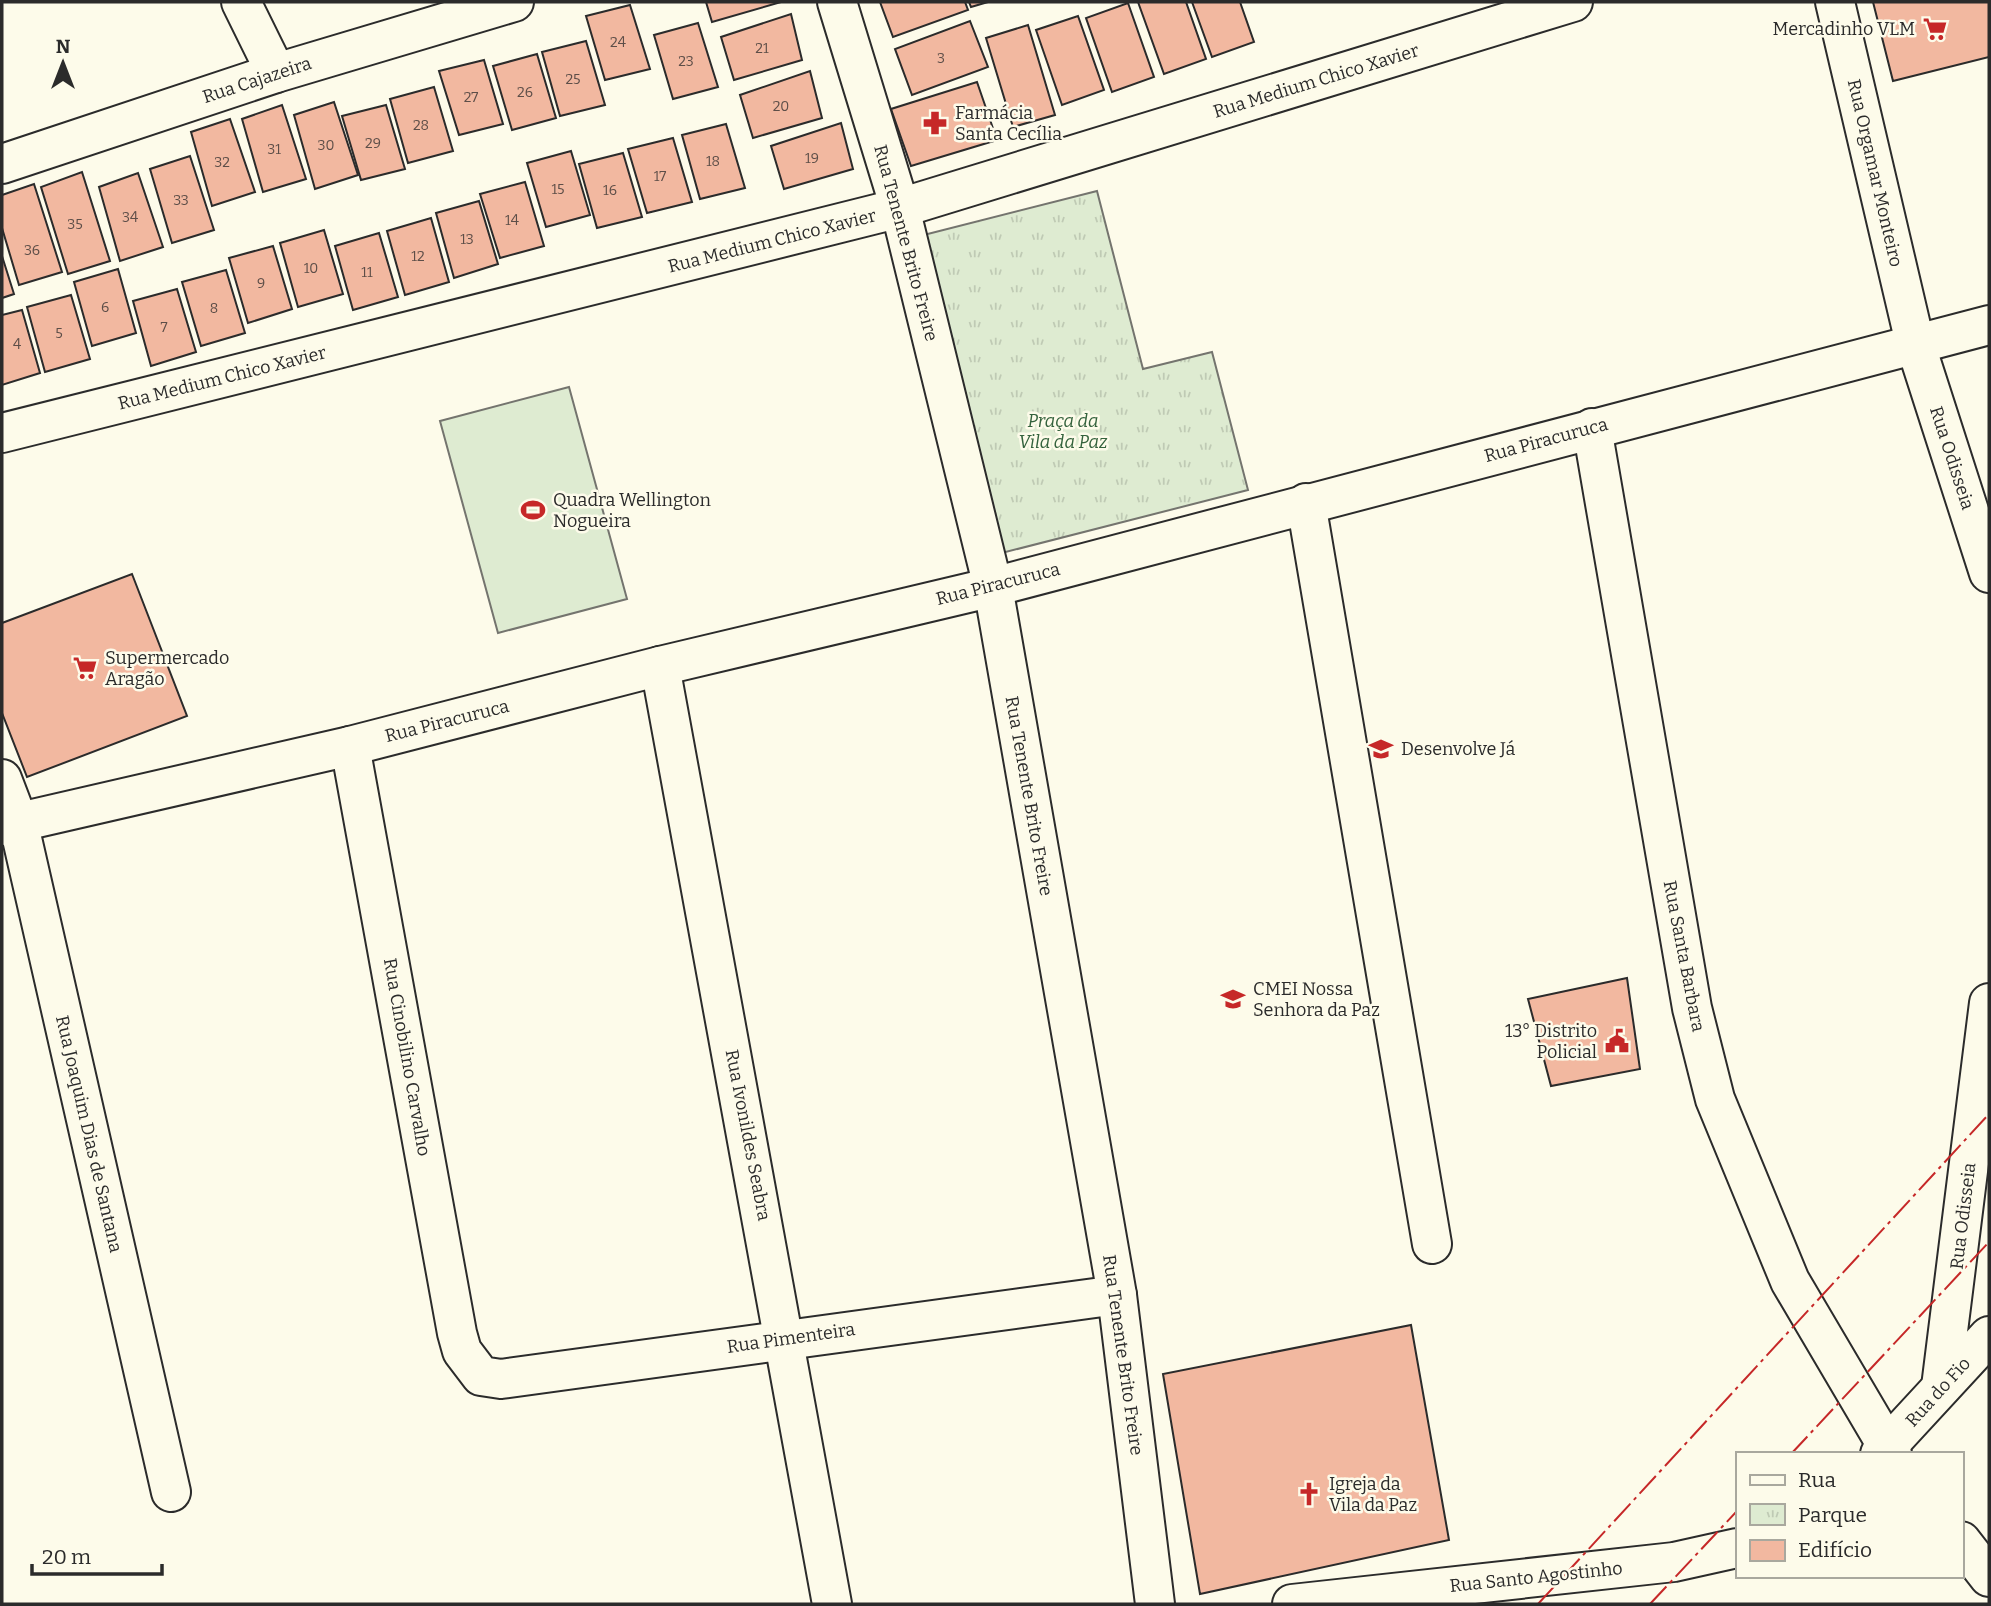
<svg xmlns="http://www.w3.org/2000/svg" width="1991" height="1606" font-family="Bitter,serif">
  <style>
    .grass { fill: #deebd1; stroke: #74746e; stroke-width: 2 }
    .park { fill: url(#park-tufts); stroke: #74746e; stroke-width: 2 }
    .building { fill: #f2b8a0; stroke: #2b2b2b; stroke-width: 2 }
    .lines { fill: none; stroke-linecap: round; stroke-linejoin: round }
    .street-casing { stroke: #2b2b2b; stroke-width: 42 }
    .street { stroke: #fdfbea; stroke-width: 38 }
    .power { stroke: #c62828; stroke-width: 2; stroke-dasharray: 24 5 3.5 5; stroke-linecap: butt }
    .labels { text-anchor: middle; stroke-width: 5; stroke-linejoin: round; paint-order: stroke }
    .number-label { font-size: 14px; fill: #5d4e48 }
    .poi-label { font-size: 18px; fill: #2b2b2b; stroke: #fdfbea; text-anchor: start }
    .street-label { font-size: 18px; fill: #2b2b2b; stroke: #fdfbea }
    .park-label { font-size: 18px; font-style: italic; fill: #34623c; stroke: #fdfbea }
  </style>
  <defs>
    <pattern id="park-tufts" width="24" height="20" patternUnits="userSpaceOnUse" patternTransform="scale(1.75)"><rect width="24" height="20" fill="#deebd1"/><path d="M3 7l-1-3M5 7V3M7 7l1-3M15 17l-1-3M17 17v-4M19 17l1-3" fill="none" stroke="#bfcab4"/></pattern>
  </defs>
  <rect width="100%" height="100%" fill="#fdfbea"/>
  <polygon class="grass" points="569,387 627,599 498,633 440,421"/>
  <polygon class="park" points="1097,191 1143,369 1212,352 1248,490 990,556 908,239"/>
  <g class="building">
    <polygon points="706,2 781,2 712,22"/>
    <polygon points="880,2 965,2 968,10 893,37"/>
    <polygon points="969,2 988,2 971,7"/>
    <polygon points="1138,2 1186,2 1206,59 1164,74"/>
    <polygon points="1192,2 1240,2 1254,42 1212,57"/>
    <polygon points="1873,2 1989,2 1989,57 1893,81"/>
    <polygon points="1128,3 1154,77 1112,92 1086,18"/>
    <polygon points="630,5 650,69 605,80 586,16"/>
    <polygon points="791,14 802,60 734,80 721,37"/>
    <polygon points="1078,16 1104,90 1062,105 1036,30"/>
    <polygon points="970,21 988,67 912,95 895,49"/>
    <polygon points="698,23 718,87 673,99 654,35"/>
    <polygon points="1028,25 1055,115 1013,127 986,38"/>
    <polygon points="586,41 605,105 560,116 542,52"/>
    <polygon points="537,54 556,118 512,130 493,66"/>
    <polygon points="484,60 503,124 459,135 439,71"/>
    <polygon points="810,71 822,118 753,138 740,95"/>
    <polygon points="977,82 997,140 911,166 891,109"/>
    <polygon points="434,87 453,151 408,163 390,99"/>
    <polygon points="334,102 358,175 315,189 294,115"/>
    <polygon points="282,105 306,179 263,192 242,119"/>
    <polygon points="386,105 405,169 361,180 342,116"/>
    <polygon points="230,119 255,192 212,206 191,132"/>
    <polygon points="841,123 853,169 784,189 771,146"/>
    <polygon points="726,124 745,188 700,199 682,135"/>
    <polygon points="673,138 692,202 647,213 628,149"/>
    <polygon points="571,151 590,215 546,227 527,163"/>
    <polygon points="623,153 642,217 597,228 579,164"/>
    <polygon points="190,156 214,230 172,243 150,169"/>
    <polygon points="82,172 110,261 68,274 41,187"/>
    <polygon points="138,173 163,247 120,261 99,187"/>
    <polygon points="525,182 544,246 500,258 480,194"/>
    <polygon points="34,184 62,272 19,285 2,228 2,195"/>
    <polygon points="479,201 498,264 454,278 436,213"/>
    <polygon points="431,218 449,282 405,295 387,231"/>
    <polygon points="324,230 343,294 298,307 280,243"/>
    <polygon points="379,233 398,297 353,310 335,246"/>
    <polygon points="273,246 292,309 248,323 229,258"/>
    <polygon points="2,256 14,294 2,298"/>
    <polygon points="118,269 136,333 92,346 74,282"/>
    <polygon points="226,270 245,333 201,346 182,282"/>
    <polygon points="177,289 196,352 151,366 133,301"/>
    <polygon points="71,295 90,359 45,372 27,307"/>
    <polygon points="22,310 40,373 2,385 2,315"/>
    <polygon points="132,574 187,716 27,777 2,713 2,623"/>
    <polygon points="1627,978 1640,1069 1551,1086 1528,999"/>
    <polygon points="1411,1325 1449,1540 1200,1594 1163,1374"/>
  </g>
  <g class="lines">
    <g class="street-casing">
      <g id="street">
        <polyline points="241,2 276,73"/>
        <polyline points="837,2 900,208 993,587 1117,1295 1155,1604"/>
        <polyline points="1835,2 1915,343 1989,573"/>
        <polyline points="2,164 276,73 514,2"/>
        <polyline points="1592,428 1692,1008 1715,1099 1790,1281 1892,1454"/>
        <polyline points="2,433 900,208 1573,2"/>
        <polyline points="1306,503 1432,1244"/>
        <polyline points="660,666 832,1604"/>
        <polyline points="350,746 457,1333 462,1351 481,1376 501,1379 1117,1295"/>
        <polyline points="2,779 18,821 171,1492"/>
        <polyline points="2,826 350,746 660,666 993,587 1989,325"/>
        <polyline points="1941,1387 1989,1003"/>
        <polyline points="1880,1454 1989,1336"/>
        <polyline points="1961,1541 1989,1577"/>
        <polyline points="1292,1604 1674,1562 1737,1548"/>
      </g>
    </g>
    <use href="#street" class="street"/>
    <g class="power">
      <polyline points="1791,1454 1989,1242"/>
      <polyline points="1538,1604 1989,1114"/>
      <polyline points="1650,1604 1737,1511"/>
    </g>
  </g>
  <defs>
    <g id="supermarket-bare" transform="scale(1.89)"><path d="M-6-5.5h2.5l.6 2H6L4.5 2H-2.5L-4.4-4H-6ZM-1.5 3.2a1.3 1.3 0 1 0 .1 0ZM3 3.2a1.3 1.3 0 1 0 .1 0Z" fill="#c62828" stroke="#fdfbea" stroke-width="2.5" paint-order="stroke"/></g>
    <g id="pharmacy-bare" transform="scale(1.89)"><path d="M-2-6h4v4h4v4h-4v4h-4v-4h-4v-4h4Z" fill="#c62828" stroke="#fdfbea" stroke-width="2.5" paint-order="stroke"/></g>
    <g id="stadium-bare" transform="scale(1.89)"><path d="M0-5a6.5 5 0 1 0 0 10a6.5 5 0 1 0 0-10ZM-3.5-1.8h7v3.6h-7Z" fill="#c62828" stroke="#fdfbea" stroke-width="2.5" paint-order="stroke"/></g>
    <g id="university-bare" transform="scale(1.89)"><path d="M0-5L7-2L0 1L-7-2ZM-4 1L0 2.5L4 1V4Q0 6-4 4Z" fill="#c62828" stroke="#fdfbea" stroke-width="2.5" paint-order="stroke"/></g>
    <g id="school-bare" transform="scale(1.89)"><path d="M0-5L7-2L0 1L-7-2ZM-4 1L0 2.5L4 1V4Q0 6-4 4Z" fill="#c62828" stroke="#fdfbea" stroke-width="2.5" paint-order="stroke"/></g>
    <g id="civic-bare" transform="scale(1.89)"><path d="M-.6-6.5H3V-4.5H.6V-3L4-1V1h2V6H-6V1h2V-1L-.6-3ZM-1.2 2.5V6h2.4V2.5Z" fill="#c62828" stroke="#fdfbea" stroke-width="2.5" paint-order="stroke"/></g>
    <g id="church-bare" transform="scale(1.89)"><path d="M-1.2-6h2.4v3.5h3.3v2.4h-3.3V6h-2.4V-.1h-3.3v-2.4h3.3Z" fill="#c62828" stroke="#fdfbea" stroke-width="2.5" paint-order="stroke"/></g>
  </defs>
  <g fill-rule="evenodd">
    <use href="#supermarket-bare" x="1935" y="29"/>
    <use href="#pharmacy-bare" x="935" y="123"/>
    <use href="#stadium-bare" x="533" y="510"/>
    <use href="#supermarket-bare" x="85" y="668"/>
    <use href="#university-bare" x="1381" y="749"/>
    <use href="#school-bare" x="1233" y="999"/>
    <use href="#civic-bare" x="1617" y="1041"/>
    <use href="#church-bare" x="1309" y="1494"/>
  </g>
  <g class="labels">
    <g class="number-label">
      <text x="618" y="47">24</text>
      <text x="762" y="53">21</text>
      <text x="941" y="63">3</text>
      <text x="686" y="66">23</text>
      <text x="573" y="84">25</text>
      <text x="525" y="97">26</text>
      <text x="471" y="102">27</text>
      <text x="781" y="111">20</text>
      <text x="421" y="130">28</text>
      <text x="373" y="148">29</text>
      <text x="326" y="150">30</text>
      <text x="274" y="154">31</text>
      <text x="812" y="163">19</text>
      <text x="713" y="166">18</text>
      <text x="222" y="167">32</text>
      <text x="660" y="181">17</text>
      <text x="558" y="194">15</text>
      <text x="610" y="195">16</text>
      <text x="181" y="205">33</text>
      <text x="130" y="222">34</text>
      <text x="512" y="225">14</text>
      <text x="75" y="229">35</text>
      <text x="467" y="244">13</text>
      <text x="32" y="255">36</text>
      <text x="418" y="261">12</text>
      <text x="311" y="273">10</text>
      <text x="367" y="277">11</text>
      <text x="261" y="288">9</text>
      <text x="105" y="312">6</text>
      <text x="214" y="313">8</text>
      <text x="164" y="332">7</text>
      <text x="59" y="338">5</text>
      <text x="17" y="349">4</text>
    </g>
    <g class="poi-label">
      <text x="1915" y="35" text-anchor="end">Mercadinho VLM</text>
      <text x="955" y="119">Farmácia<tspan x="955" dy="21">Santa Cecília</tspan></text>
      <text x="553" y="506">Quadra Wellington<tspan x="553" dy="21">Nogueira</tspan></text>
      <text x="105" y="664">Supermercado<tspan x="105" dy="21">Aragão</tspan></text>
      <text x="1401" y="755">Desenvolve Já</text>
      <text x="1253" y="995">CMEI Nossa<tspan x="1253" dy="21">Senhora da Paz</tspan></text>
      <text x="1597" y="1037" text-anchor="end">13° Distrito<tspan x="1597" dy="21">Policial</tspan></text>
      <text x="1329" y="1490">Igreja da<tspan x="1329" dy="21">Vila da Paz</tspan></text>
    </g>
    <g class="street-label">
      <text transform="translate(257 80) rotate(-18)" y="6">Rua Cajazeira</text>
      <text transform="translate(1316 81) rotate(-17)" y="6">Rua Medium Chico Xavier</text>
      <text transform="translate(1875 173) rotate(77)" y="6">Rua Orgamar Monteiro</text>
      <text transform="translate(772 241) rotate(-14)" y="6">Rua Medium Chico Xavier</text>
      <text transform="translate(906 243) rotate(75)" y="6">Rua Tenente Brito Freire</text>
      <text transform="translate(222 378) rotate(-14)" y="6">Rua Medium Chico Xavier</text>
      <text transform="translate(1546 440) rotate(-15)" y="6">Rua Piracuruca</text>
      <text transform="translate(1952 458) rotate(72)" y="6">Rua Odisseia</text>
      <text transform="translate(998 584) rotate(-14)" y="6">Rua Piracuruca</text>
      <text transform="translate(447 721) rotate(-14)" y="6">Rua Piracuruca</text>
      <text transform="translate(1029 796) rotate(80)" y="6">Rua Tenente Brito Freire</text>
      <text transform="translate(1684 956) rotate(79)" y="6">Rua Santa Barbara</text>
      <text transform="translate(407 1057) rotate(80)" y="6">Rua Cinobilino Carvalho</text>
      <text transform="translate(89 1134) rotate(77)" y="6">Rua Joaquim Dias de Santana</text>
      <text transform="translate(748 1135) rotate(79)" y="6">Rua Ivonildes Seabra</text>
      <text transform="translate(1963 1216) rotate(-83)" y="6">Rua Odisseia</text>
      <text transform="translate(791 1338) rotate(-8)" y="6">Rua Pimenteira</text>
      <text transform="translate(1123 1355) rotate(82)" y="6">Rua Tenente Brito Freire</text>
      <text transform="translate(1938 1392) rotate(-48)" y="6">Rua do Fio</text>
      <text transform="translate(1536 1577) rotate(-6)" y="6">Rua Santo Agostinho</text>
    </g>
    <g class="park-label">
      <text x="1063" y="427">Praça da<tspan x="1063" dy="21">Vila da Paz</tspan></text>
    </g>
  </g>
  <rect width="1991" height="1606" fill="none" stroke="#2b2b2b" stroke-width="7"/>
  <rect x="1736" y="1452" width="228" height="126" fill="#fdfbea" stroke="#a9a89e" stroke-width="2"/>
  <rect x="1750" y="1475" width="35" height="10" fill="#fdfbea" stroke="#a9a89e" stroke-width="2"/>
  <text x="1798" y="1487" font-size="21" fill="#2b2b2b">Rua</text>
  <rect x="1750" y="1504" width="35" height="21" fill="url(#park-tufts)" stroke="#a9a89e" stroke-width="2"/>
  <text x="1798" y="1522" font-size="21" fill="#2b2b2b">Parque</text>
  <rect x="1750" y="1540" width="35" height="21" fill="#f2b8a0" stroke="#a9a89e" stroke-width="2"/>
  <text x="1798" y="1557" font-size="21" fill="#2b2b2b">Edifício</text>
  <g transform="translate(63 63)" stroke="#fdfbea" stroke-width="5" paint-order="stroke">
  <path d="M0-5L12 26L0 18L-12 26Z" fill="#2b2b2b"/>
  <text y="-10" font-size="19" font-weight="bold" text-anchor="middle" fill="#2b2b2b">N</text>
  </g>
  <path d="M32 1564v10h130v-10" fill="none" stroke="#2b2b2b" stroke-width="3.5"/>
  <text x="42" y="1564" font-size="21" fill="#2b2b2b" stroke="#fdfbea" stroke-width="5" paint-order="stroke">20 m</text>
</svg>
